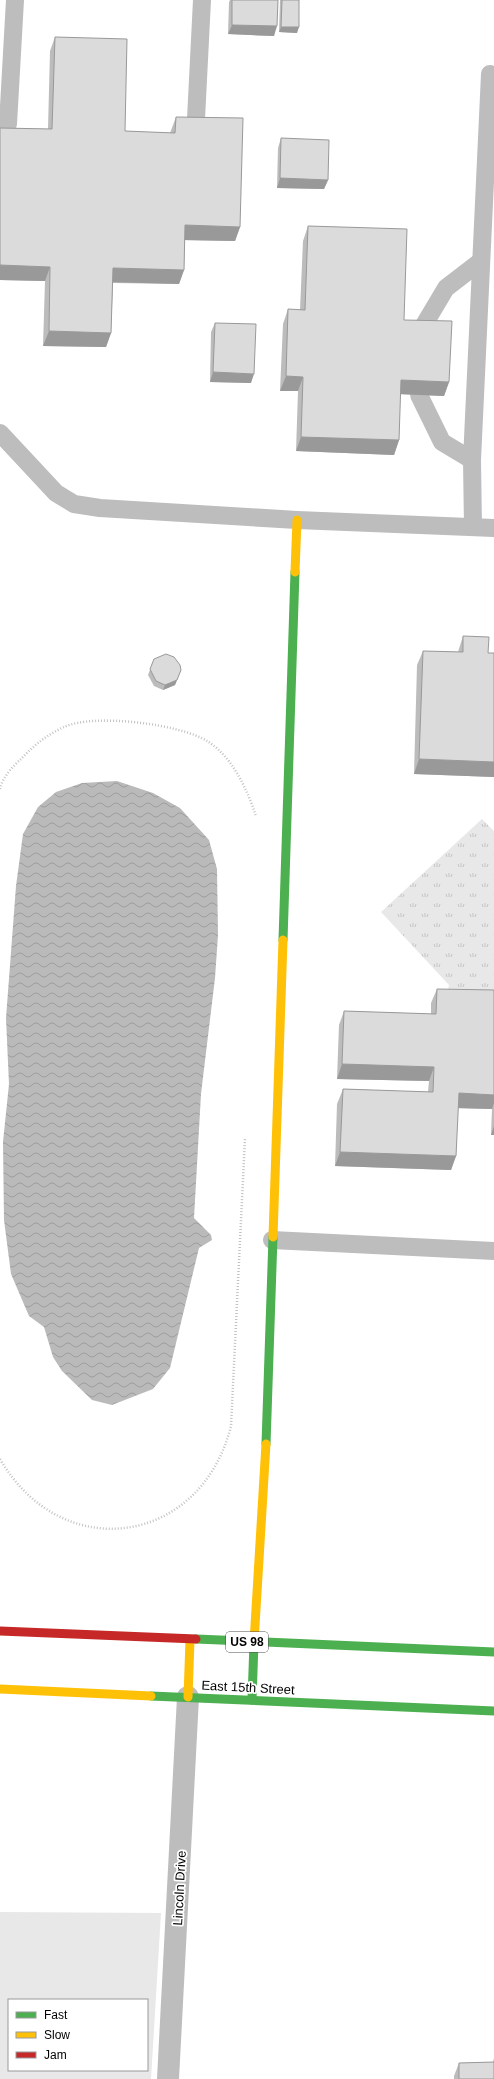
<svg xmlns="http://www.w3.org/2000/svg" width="494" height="2079" font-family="Helvetica,sans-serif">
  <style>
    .grass { fill: #e8e8e8; fill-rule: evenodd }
    .park { fill: url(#park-tufts) }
    .water { fill: url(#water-waves) }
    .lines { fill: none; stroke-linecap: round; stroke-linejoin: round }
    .path { stroke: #c2c2c2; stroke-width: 2.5; stroke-dasharray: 1 2; stroke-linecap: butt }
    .lane { stroke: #bdbdbd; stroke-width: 18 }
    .street { stroke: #bdbdbd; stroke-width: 22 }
    .fast { stroke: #4caf50; stroke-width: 9 }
    .slow { stroke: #ffc107; stroke-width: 9 }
    .jam { stroke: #c62828; stroke-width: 9 }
    .wall { fill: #bcbcbc }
    .shaded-wall { fill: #999 }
    .building { fill: #dbdbdb; stroke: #999 }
    .labels { text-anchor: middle; stroke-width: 3.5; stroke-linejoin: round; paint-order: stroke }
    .shield { fill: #fff; stroke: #4c4c4c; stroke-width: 1 }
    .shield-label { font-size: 12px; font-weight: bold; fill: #000 }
    .street-label { font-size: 13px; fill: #000; stroke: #fff }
  </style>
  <defs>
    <pattern id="park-tufts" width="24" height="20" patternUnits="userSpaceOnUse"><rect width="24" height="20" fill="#e8e8e8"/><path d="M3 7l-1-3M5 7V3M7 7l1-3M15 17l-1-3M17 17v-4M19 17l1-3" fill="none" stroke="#c5c5c5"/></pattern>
    <pattern id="water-waves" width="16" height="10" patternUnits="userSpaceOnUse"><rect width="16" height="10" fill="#bababa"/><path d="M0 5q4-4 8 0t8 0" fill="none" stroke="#9e9e9e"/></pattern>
  </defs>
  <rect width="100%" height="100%" fill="#fff"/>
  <path class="grass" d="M0,1912L161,1913L151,2079H0ZM9,2000H147V2070H9Z"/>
  <polygon class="park" points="482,819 494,831 494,1002 446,999 449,985 381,912"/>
  <polygon class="water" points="117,781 153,793 180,808 209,840 217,869 218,935 215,978 201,1094 194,1218 211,1235 212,1240 199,1248 170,1368 153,1389 112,1405 92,1400 62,1371 53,1357 44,1327 29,1316 11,1274 4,1220 3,1142 9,1084 6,1018 16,886 23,834 38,807 56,792 82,783"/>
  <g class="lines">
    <g class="path">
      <path d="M0,789C2,778 13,766 21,759C33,746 48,734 64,727C94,713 180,724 207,741C232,756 247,789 256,816"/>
      <path d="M0,1459C62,1566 201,1546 231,1426L245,1138"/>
    </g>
    <g class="lane">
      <polyline points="196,119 202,0"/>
      <polyline points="8,124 15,0"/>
      <polyline points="418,335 446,288 481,261"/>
      <polyline points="419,395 442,442 472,460"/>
      <polyline points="0,433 56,493 74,504 100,508 297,520 494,528"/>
      <polyline points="473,527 472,460 490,74"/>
      <polyline points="272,1240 494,1251"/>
    </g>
    <polyline class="street" points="168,2079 188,1697"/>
    <g class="fast">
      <polyline points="283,940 295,572"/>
      <polyline points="266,1444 273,1237"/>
      <polyline points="196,1639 494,1652"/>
      <polyline points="151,1696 494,1711"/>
      <polyline points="252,1700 254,1642"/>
    </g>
    <g class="slow">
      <polyline points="295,572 297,520"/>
      <polyline points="273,1237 283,940"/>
      <polyline points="254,1642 266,1444"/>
      <polyline points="0,1689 151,1696"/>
      <polyline points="188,1697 190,1640"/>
    </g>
    <polyline class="jam" points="0,1631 196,1639"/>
  </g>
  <g class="wall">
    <polygon points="230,0 278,0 274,36 228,34 229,2"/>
    <polygon points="280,0 299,0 297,33 279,32"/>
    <polygon points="55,37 125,131 170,133 176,117 240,227 235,241 185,240 184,270 179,284 113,283 111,333 106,347 43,346 45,281 0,280 0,128 48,129 50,51"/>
    <polygon points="281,138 328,180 324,189 277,188 278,148"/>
    <polygon points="308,226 404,320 449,382 444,396 400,394 399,440 394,455 296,451 298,391 280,391 283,324 288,309 300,310 303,241"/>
    <polygon points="215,323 251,383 210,382 211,332"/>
    <polygon points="463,636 488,653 494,653 494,777 414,774 417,665 423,651 458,652"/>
    <polygon points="154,659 181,670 175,685 163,690 154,686 148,675"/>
    <polygon points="437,989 494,990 494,1135 491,1135 492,1109 458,1108 456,1156 451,1170 335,1166 337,1104 343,1089 428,1092 429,1081 337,1079 339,1025 344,1011 431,1014 431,1003"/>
    <polygon points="494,2058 494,2079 454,2079 454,2076 459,2063 493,2062"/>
  </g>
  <g class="shaded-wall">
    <polygon points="232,25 277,26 274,36 228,34"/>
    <polygon points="281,27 299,27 297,33 279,32"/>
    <polygon points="280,178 328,180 324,189 277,188"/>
    <polygon points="185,225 240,227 235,241 180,240"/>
    <polygon points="0,265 50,267 45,281 0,280"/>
    <polygon points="113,268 184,270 179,284 108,282"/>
    <polygon points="49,331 111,333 106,347 43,346"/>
    <polygon points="213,372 254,374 251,383 210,382"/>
    <polygon points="286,376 303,377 298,391 280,391"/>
    <polygon points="401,380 449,382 444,396 396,394"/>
    <polygon points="301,437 399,440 394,455 296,451"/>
    <polygon points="177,680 175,685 163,690 165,685"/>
    <polygon points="419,759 494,762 494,777 414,774"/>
    <polygon points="342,1064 434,1067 429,1081 337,1079"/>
    <polygon points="459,1093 494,1095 494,1103 492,1109 453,1108"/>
    <polygon points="494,1126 494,1135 491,1135"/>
    <polygon points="340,1152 456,1156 451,1170 335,1166"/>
  </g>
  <g class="building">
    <polygon points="232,0 278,0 277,26 232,25"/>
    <polygon points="282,0 299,0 299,27 281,27"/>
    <polygon points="55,37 127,39 125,131 175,133 176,117 243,118 240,227 185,225 184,270 113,268 111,333 49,331 50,267 0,265 0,128 52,129"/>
    <polygon points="281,138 329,140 328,180 280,178"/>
    <polygon points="308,226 407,229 404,320 452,321 449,382 401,380 399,440 301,437 303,377 286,376 288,309 305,310"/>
    <polygon points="215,323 256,324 254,374 213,372"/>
    <polygon points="463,636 489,637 488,653 494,653 494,762 419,759 423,651 463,652"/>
    <polygon points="166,654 174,657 180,665 181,670 177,680 165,685 156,681 150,669 154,659"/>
    <polygon points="437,989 494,990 494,1095 459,1093 456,1156 340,1152 343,1089 433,1092 434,1067 342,1064 344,1011 436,1014"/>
    <polygon points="494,2062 494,2079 459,2079 459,2063"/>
  </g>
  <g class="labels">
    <rect class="shield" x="226" y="1632" width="42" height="20" rx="3"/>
    <g class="shield-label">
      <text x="247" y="1646">US 98</text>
    </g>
    <g class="street-label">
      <text transform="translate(248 1687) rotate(3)" y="5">East 15th Street</text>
      <text transform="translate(179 1888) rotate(-87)" y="5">Lincoln Drive</text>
    </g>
  </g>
  <rect x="8" y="1999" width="140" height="72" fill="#ffffff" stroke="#999999"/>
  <rect x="16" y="2012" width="20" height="6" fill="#4caf50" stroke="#999999"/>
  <text x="44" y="2019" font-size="12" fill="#000000">Fast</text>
  <rect x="16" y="2032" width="20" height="6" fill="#ffc107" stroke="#999999"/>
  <text x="44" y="2039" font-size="12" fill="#000000">Slow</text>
  <rect x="16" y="2052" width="20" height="6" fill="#c62828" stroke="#999999"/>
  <text x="44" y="2059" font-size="12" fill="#000000">Jam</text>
</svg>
